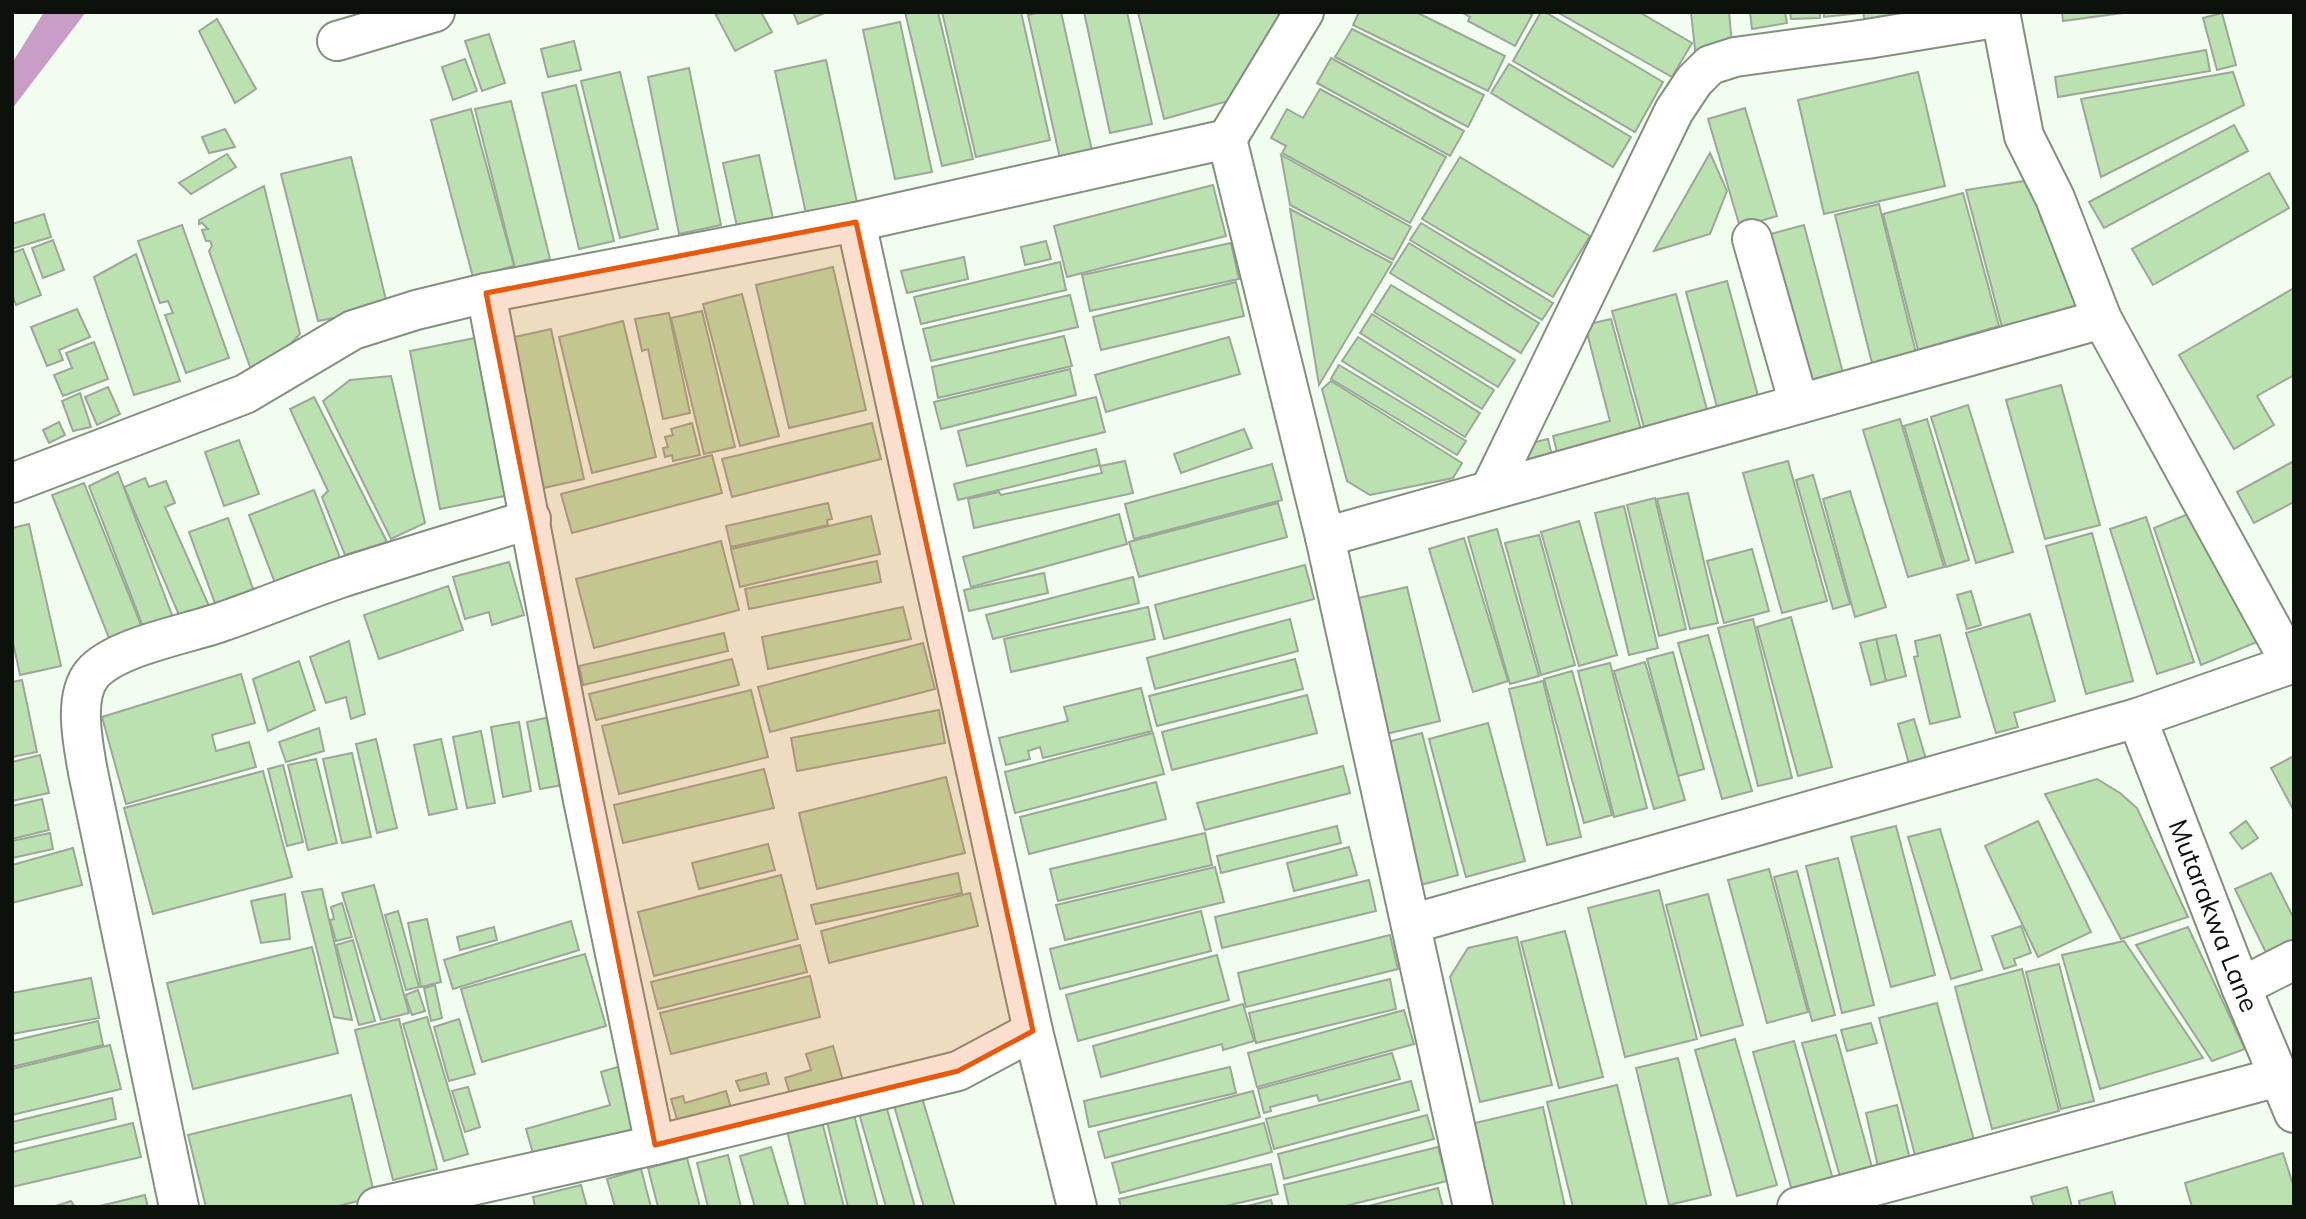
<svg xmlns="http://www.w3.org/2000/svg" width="2306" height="1219" font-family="Mulish,sans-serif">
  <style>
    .water { fill: #ca9dc7 }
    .building { fill: #bbe1b0; stroke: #9ca799; stroke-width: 2 }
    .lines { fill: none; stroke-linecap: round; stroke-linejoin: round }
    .minor-casing { stroke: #848f81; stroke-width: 42 }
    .minor { stroke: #fff; stroke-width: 38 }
    .marked { fill: #e8590c; fill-opacity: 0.2; stroke: #e8590c; stroke-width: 5; stroke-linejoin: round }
    .labels { text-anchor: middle; stroke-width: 5; stroke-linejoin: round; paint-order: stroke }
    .street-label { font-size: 26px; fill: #0d110c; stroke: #fff }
  </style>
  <rect width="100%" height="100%" fill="#f1fdee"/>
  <polygon class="water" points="44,12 86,12 12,109 12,63"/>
  <g class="building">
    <polygon points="720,12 761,12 772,32 735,51 716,15"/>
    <polygon points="793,12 827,12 798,24"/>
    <polygon points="905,12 938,12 973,159 942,166"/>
    <polygon points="942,12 1021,12 1050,140 976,157"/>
    <polygon points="1039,12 1061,12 1093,155 1061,163 1028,15"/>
    <polygon points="1084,12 1127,12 1152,124 1110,133"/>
    <polygon points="1138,12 1289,12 1239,98 1164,119"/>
    <polygon points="1359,12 1416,12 1505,56 1488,91 1353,25"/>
    <polygon points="1461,12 1527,12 1532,15 1515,46 1468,21 1470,17"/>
    <polygon points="1541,12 1545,12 1663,82 1635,132 1513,61"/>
    <polygon points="1557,12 1639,12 1692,43 1672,77"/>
    <polygon points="1691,12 1729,12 1733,55 1696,59"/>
    <polygon points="1750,12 1785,12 1787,23 1752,29"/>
    <polygon points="1790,12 1820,12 1820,18 1791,19"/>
    <polygon points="1824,12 1861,12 1861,13 1824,17"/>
    <polygon points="1863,12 1914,12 1865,22"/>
    <polygon points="2062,12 2130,12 2063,21"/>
    <polygon points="2222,13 2236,65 2217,70 2203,18"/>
    <polygon points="217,19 256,89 235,103 199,31"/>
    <polygon points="900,22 932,172 895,179 863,30"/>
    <polygon points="1352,29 1484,95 1468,127 1335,57"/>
    <polygon points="489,34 505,83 482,91 465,41"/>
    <polygon points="574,41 581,70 548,77 541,49"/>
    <polygon points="2206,50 2210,71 2058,97 2055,77"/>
    <polygon points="1331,58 1464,131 1450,156 1317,83"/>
    <polygon points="465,59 477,91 453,100 442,67"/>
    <polygon points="826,60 858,207 807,218 775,71"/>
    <polygon points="1509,64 1631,137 1613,167 1491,93"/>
    <polygon points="689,68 721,225 679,234 648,77"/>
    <polygon points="620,72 658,229 620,238 581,81"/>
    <polygon points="1918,72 1945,186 1824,214 1798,100"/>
    <polygon points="2233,72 2244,105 2101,177 2081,99"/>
    <polygon points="576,85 614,241 579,249 542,93"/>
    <polygon points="1320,89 1446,157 1410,223 1282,153 1286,146 1271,138 1287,109 1303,118"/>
    <polygon points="511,101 550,259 515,268 475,109"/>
    <polygon points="1745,108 1777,216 1740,227 1708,119"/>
    <polygon points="471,109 514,266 473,277 431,120"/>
    <polygon points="2234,125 2248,151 2104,228 2089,202"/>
    <polygon points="225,129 235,147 209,153 202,137"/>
    <polygon points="1710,153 1727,191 1710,234 1654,251"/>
    <polygon points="227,154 236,167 191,194 179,183"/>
    <polygon points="759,155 774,223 738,231 723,163"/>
    <polygon points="1281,155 1411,227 1393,260 1290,205"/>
    <polygon points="351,157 388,308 318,321 281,174"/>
    <polygon points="1460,157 1590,236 1553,297 1422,219"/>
    <polygon points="2269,173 2289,208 2153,285 2132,249"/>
    <polygon points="2031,180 2042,222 2055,221 2079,310 2002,327 1966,190"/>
    <polygon points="1213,185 1226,236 1067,277 1054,226"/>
    <polygon points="264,186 300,334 255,381 209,251 212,246 210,241 206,241 202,230 208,229 202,223 199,224 199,220"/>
    <polygon points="1963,193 1999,326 1918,350 1883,214"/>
    <polygon points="1879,204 1917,357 1873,367 1835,215"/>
    <polygon points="1290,209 1392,263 1319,385"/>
    <polygon points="44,214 51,237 12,249 12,224"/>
    <polygon points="1421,223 1553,303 1542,320 1410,240"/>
    <polygon points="182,225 229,358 186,373 165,315 173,313 168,301 160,303 138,241"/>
    <polygon points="1804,225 1843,373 1806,381 1767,235"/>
    <polygon points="53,240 64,270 43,278 32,248"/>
    <polygon points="1046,241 1051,259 1025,265 1021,247"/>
    <polygon points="1231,243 1239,279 1090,311 1082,275"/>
    <polygon points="1409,243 1539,323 1521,353 1390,273"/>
    <polygon points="23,249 41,295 16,305 12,294 12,253"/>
    <polygon points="136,254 180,381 134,395 94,277"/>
    <polygon points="964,257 968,279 907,293 901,271"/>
    <polygon points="1060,262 1066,290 921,324 914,297"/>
    <polygon points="833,267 866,410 789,428 756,285"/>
    <polygon points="1727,281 1761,407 1720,418 1686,292"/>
    <polygon points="1236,282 1244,316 1101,350 1093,317"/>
    <polygon points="1391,285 1515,360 1498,387 1374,312"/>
    <polygon points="2294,288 2294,375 2257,396 2274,425 2234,449 2179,355"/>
    <polygon points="742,294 779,436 740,446 703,304"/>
    <polygon points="1676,294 1710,421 1647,438 1612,311"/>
    <polygon points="1070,295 1078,327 931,361 923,329"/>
    <polygon points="77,309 90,337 59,350 63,360 47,366 31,327"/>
    <polygon points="702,311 735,447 704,454 671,318"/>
    <polygon points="669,313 690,413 663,419 648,349 642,351 635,319"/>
    <polygon points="1372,314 1494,390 1482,409 1360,333"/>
    <polygon points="1611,319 1643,437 1559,460 1553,436 1610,421 1585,325"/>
    <polygon points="623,321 656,457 592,473 559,337"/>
    <polygon points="551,329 584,479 539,489 506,339"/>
    <polygon points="1064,336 1072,366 938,398 932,367"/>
    <polygon points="480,337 510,495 440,509 410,351"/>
    <polygon points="1229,337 1240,374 1106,412 1095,375"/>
    <polygon points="1358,337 1480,413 1465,437 1342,361"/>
    <polygon points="94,342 108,379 63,396 54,375 72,368 66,353"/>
    <polygon points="1339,365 1466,441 1457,455 1331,379"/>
    <polygon points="1070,369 1076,395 941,429 934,402"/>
    <polygon points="391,376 425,523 391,539 323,401 350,380"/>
    <polygon points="1331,381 1462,463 1453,478 1370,495 1347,481 1322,389"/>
    <polygon points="2061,385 2100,525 2045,539 2006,400"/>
    <polygon points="108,387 120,414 97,425 85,397"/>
    <polygon points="80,393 91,427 73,431 62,401"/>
    <polygon points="314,397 387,542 345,555 322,497 328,491 290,409"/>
    <polygon points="1096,397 1105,432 967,466 958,431"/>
    <polygon points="1968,405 2013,552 1976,563 1931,417"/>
    <polygon points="1900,419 1944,567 1908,577 1863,430"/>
    <polygon points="1927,419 1969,560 1946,567 1904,426"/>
    <polygon points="59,422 65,435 49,443 43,430"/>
    <polygon points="692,423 700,455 673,461 672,455 665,457 663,448 668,447 665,437 673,435 671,429"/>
    <polygon points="872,423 881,459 732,497 722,459"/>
    <polygon points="1244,429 1252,448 1181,473 1174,454"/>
    <polygon points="1548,439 1555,468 1529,474 1523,445"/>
    <polygon points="239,440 259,494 224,506 205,452"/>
    <polygon points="1096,449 1100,465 958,500 954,484"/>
    <polygon points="712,455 722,493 572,533 561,494"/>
    <polygon points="1125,461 1133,493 974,528 968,499 999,492 1001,495 1102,473 1100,466"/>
    <polygon points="1788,461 1827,601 1782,613 1743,473"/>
    <polygon points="2294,461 2294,502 2254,523 2237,492"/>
    <polygon points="1272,464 1282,500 1134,539 1125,504"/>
    <polygon points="118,472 175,623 147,637 89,486"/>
    <polygon points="1813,475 1850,604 1833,609 1796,480"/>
    <polygon points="145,478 149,487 166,481 175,503 165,507 214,617 185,629 124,487"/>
    <polygon points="84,483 145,635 113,648 52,495"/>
    <polygon points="314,490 340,558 275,583 249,515"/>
    <polygon points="1850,491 1886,607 1855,617 1823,499"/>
    <polygon points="1688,493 1718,623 1690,629 1657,499"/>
    <polygon points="1655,498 1686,629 1659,636 1627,505"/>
    <polygon points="828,503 832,519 827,520 828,525 731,547 726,526"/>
    <polygon points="1278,503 1287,537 1139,577 1129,542"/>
    <polygon points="1624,506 1658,648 1629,655 1595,513"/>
    <polygon points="1119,514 1127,544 971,587 963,557"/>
    <polygon points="2188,514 2257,642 2201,665 2154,528"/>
    <polygon points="871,516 880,554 740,587 731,549"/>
    <polygon points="2146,517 2194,662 2157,674 2110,529"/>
    <polygon points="228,518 259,606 221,620 189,532"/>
    <polygon points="1579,521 1617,655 1579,666 1541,532"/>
    <polygon points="29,524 61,666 20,675 12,638 12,528"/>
    <polygon points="1497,529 1539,676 1510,684 1468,537"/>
    <polygon points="2092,533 2133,681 2086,694 2046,546"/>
    <polygon points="1539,535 1575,665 1541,675 1505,543"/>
    <polygon points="1464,538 1508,681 1473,692 1429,549"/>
    <polygon points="721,541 739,610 594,648 576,579"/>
    <polygon points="1752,549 1769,611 1724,623 1707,561"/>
    <polygon points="877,561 881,582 749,609 745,589"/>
    <polygon points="509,562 524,615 492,625 489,612 465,619 453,577"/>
    <polygon points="1305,565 1314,599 1164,639 1155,605"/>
    <polygon points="1044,573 1048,593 969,611 964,590"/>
    <polygon points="1133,577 1139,603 993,639 986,615"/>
    <polygon points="448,586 463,630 379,659 364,615"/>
    <polygon points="1407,587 1440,721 1386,734 1354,599"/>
    <polygon points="1971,591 1981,625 1967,629 1957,595"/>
    <polygon points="903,607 911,639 768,669 762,637"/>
    <polygon points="1148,607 1155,639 1011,672 1004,639"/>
    <polygon points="2030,614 2055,701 2014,713 2018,727 1996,733 1966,633"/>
    <polygon points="1791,617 1832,767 1798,776 1757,627"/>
    <polygon points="1290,619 1298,651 1155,689 1147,658"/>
    <polygon points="1753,619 1792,778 1758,786 1718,628"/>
    <polygon points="724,633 728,651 583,685 579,666"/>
    <polygon points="1708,635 1752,791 1722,799 1678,643"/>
    <polygon points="1896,635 1906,676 1886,681 1876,639"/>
    <polygon points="1940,635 1960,717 1930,724 1914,657 1918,656 1915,641"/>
    <polygon points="1876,639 1886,681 1871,685 1860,643"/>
    <polygon points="349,641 365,714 351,719 346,697 326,703 310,657"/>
    <polygon points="923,643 935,689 770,732 758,687"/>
    <polygon points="1673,652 1704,769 1678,776 1647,659"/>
    <polygon points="732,659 739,685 596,720 589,694"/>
    <polygon points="1295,659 1303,689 1157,726 1149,696"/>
    <polygon points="299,661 315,710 268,731 253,679"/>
    <polygon points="1645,662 1685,800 1654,809 1614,671"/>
    <polygon points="1610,663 1647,808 1614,817 1578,671"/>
    <polygon points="1572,671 1612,815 1584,823 1544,679"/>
    <polygon points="241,674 255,723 212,735 216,751 249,742 256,767 126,804 102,717"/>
    <polygon points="22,680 37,752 12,757 12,682"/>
    <polygon points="1543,681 1581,837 1547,845 1509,689"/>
    <polygon points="1141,688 1152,731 1043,758 1040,747 1028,751 1030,759 1006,765 999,738 1068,721 1064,707"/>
    <polygon points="751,690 768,757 619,794 602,726"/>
    <polygon points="1307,695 1317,733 1172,770 1162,732"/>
    <polygon points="939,710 945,743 797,771 791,738"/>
    <polygon points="550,717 563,785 540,789 527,722"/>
    <polygon points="1914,719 1926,759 1909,764 1898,724"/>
    <polygon points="519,722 531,791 503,797 491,727"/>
    <polygon points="1488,723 1525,861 1466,877 1429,739"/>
    <polygon points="319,728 324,751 286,762 279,742"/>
    <polygon points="481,731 495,803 467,808 453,737"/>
    <polygon points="1153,733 1164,774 1015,813 1005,772"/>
    <polygon points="1422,733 1458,875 1417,886 1380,744"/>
    <polygon points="376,739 397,828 377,833 356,744"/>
    <polygon points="441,739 457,809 429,815 414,745"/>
    <polygon points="352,753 371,837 342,843 323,759"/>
    <polygon points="40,755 49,793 12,801 12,762"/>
    <polygon points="2294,756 2294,811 2271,768"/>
    <polygon points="316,759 337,843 308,850 288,765"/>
    <polygon points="283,765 303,842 287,846 268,769"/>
    <polygon points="1343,766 1350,793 1205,830 1197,803"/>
    <polygon points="764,769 774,808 623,843 614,805"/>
    <polygon points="263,771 292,877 153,914 124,808"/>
    <polygon points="946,777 965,853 817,889 799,813"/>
    <polygon points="2097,779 2120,793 2137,808 2188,917 2121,939 2045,794"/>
    <polygon points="1156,782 1166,819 1029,854 1020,817"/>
    <polygon points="42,799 49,830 12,839 12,806"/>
    <polygon points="2038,821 2091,932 2038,957 1985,846"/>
    <polygon points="2246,821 2258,838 2242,849 2230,833"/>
    <polygon points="1337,826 1341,843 1221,873 1217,856"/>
    <polygon points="1896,826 1935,975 1891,987 1851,837"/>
    <polygon points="1940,829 1982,970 1951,979 1908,837"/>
    <polygon points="50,833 53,849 12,858 12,841"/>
    <polygon points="1205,833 1212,865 1058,901 1050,869"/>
    <polygon points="768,844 775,870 699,889 692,863"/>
    <polygon points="1349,847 1357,875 1294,891 1287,863"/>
    <polygon points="73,848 82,885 12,903 12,865"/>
    <polygon points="1838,858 1874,1005 1842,1013 1806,866"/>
    <polygon points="1215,867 1224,902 1065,940 1056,905"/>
    <polygon points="1769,869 1808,1012 1767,1023 1728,880"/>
    <polygon points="1797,871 1835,1015 1812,1021 1774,877"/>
    <polygon points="958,873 962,893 816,924 811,905"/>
    <polygon points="2271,873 2294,919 2294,953 2271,963 2235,889"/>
    <polygon points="781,875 798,939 654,976 638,912"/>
    <polygon points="1369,880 1376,911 1222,948 1215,917"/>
    <polygon points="374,885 409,1013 381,1020 342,893"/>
    <polygon points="322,889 352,1020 334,1017 302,892"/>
    <polygon points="1659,890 1697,1039 1625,1057 1588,908"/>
    <polygon points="970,893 978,926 829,963 821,931"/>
    <polygon points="285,894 290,939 261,943 251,901"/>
    <polygon points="1708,894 1743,1025 1701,1036 1666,905"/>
    <polygon points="342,903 352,937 336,941 330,920 334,919 331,907"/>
    <polygon points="398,911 419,987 406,990 385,915"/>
    <polygon points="1201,911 1211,951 1060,989 1050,949"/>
    <polygon points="427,919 441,982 421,987 408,923"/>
    <polygon points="571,921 579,950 453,989 444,960"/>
    <polygon points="2021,926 2031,953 2014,959 2016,965 2004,969 1992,936"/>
    <polygon points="494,927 497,940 460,950 457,937"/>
    <polygon points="2188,927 2245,1049 2212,1061 2136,945"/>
    <polygon points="1565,931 1603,1077 1559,1088 1521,942"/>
    <polygon points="1390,935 1398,969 1246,1007 1238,973"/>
    <polygon points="1517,937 1552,1085 1480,1102 1450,977 1468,948"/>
    <polygon points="353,940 375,1021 359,1025 336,945"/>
    <polygon points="2124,941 2203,1058 2100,1089 2062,955"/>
    <polygon points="800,945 807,972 658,1009 651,982"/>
    <polygon points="312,947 338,1053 193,1089 167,983"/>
    <polygon points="585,954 606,1026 482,1062 461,989"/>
    <polygon points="1217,955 1229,1000 1078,1041 1066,995"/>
    <polygon points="2059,964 2094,1101 2061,1109 2026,972"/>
    <polygon points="2022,969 2059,1111 1992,1129 1955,987"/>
    <polygon points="810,976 820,1017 671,1054 660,1013"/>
    <polygon points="91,978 99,1018 12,1034 12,993"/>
    <polygon points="1390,979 1396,1009 1256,1043 1249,1013"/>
    <polygon points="435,985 442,1018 431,1021 424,988"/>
    <polygon points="418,990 425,1011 412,1015 405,995"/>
    <polygon points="1937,1003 1975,1144 1916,1159 1879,1018"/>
    <polygon points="1243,1004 1254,1041 1223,1050 1222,1044 1101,1077 1093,1046"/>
    <polygon points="1404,1010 1414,1044 1257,1087 1248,1053"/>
    <polygon points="427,1017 468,1154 444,1161 403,1024"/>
    <polygon points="399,1019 437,1169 393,1180 355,1030"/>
    <polygon points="459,1019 475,1074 449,1081 434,1027"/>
    <polygon points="98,1021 103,1045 12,1067 12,1041"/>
    <polygon points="1871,1023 1877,1043 1847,1051 1841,1030"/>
    <polygon points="1836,1035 1873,1171 1841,1180 1802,1043"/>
    <polygon points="1735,1039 1777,1185 1737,1196 1695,1050"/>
    <polygon points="1794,1041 1834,1183 1793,1194 1753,1052"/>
    <polygon points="110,1045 121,1089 12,1115 12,1069"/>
    <polygon points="833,1046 843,1081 791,1097 785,1078 811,1070 806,1054"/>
    <polygon points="1392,1053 1400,1079 1319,1101 1317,1095 1270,1107 1271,1111 1264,1113 1258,1089"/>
    <polygon points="1678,1058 1711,1195 1669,1205 1636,1068"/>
    <polygon points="624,1065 641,1127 534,1157 526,1129 610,1105 601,1072"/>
    <polygon points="1230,1067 1236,1093 1089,1127 1084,1101"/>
    <polygon points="766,1073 769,1084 740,1091 736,1081"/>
    <polygon points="1411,1081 1419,1110 1274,1149 1266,1119"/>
    <polygon points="1617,1085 1647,1207 1573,1207 1547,1102"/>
    <polygon points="468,1087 480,1127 465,1132 452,1091"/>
    <polygon points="726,1091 732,1111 679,1126 671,1099 683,1096 685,1103"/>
    <polygon points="920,1091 955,1207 924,1207 892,1099"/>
    <polygon points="1253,1091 1260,1117 1105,1158 1098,1132"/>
    <polygon points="351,1095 375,1197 334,1207 206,1207 188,1135"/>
    <polygon points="112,1098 116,1119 12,1144 12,1122"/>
    <polygon points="885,1102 915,1207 886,1207 858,1110"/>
    <polygon points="1897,1105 1911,1164 1879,1171 1866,1113"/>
    <polygon points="1543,1107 1565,1207 1490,1207 1471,1124"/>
    <polygon points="853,1111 878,1207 848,1207 826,1118"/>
    <polygon points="820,1114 844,1207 806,1207 785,1123"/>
    <polygon points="1427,1115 1434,1139 1284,1179 1278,1154"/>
    <polygon points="133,1123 141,1157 12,1187 12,1152"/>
    <polygon points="1264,1123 1272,1152 1120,1193 1112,1163"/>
    <polygon points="771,1147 789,1207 755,1207 740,1156"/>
    <polygon points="1438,1147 1447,1181 1341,1207 1289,1207 1284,1185"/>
    <polygon points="2283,1153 2294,1188 2294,1207 2192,1207 2185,1183"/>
    <polygon points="728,1155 741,1207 708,1207 697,1163"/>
    <polygon points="687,1158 700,1207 658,1207 648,1168"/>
    <polygon points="1271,1164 1278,1194 1221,1207 1121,1207 1119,1199"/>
    <polygon points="641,1169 651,1207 615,1207 607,1179"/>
    <polygon points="581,1185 587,1207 535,1207 533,1197"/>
    <polygon points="2067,1187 2072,1207 2034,1207 2031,1197"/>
    <polygon points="1438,1188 1443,1207 1365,1207"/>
    <polygon points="2112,1192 2116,1207 2080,1207 2079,1201"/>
    <polygon points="145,1195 148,1207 96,1207"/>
    <polygon points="1271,1200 1273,1207 1243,1207"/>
    <polygon points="71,1201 75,1207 53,1207"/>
  </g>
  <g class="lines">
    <g class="minor-casing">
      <g id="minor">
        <polyline points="2000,12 2024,136 2055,198 2102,319 2291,664"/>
        <polyline points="337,41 435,12"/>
        <polyline points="1227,139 1325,537 1473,1207"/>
        <polyline points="856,222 1033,1031 1077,1207"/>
        <polyline points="1752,239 1799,404"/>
        <polyline points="486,293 583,800 655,1145"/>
        <polyline points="12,483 245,394 353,330 416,310 486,293 856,222 1227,139 1304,12"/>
        <polyline points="1490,490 1674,111 1694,81 1710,65 1735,57 1867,39 2001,17"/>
        <polyline points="1325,537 2102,319"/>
        <path id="s1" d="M2137,718L2241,987L2294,1113"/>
        <polyline points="1411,924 2137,718 2294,663"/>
        <polyline points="2241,987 2294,960"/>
        <path d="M179,1207L88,772C83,744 73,697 92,674C115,646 189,634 224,621C262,608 300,592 338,579C402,558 467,539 531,519"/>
        <polyline points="377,1207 655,1145 958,1071 1033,1031"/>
        <polyline points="1797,1207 2278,1077"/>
      </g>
    </g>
    <use href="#minor" class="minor"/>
  </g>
  <path class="marked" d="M856,222L1033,1031L958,1071L655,1145L486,293Z"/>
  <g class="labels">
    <g class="street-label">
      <text dy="9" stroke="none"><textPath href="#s1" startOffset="212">Mutarakwa Lane</textPath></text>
    </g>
  </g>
  <rect width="2306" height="1219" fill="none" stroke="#0d110c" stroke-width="28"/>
</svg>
